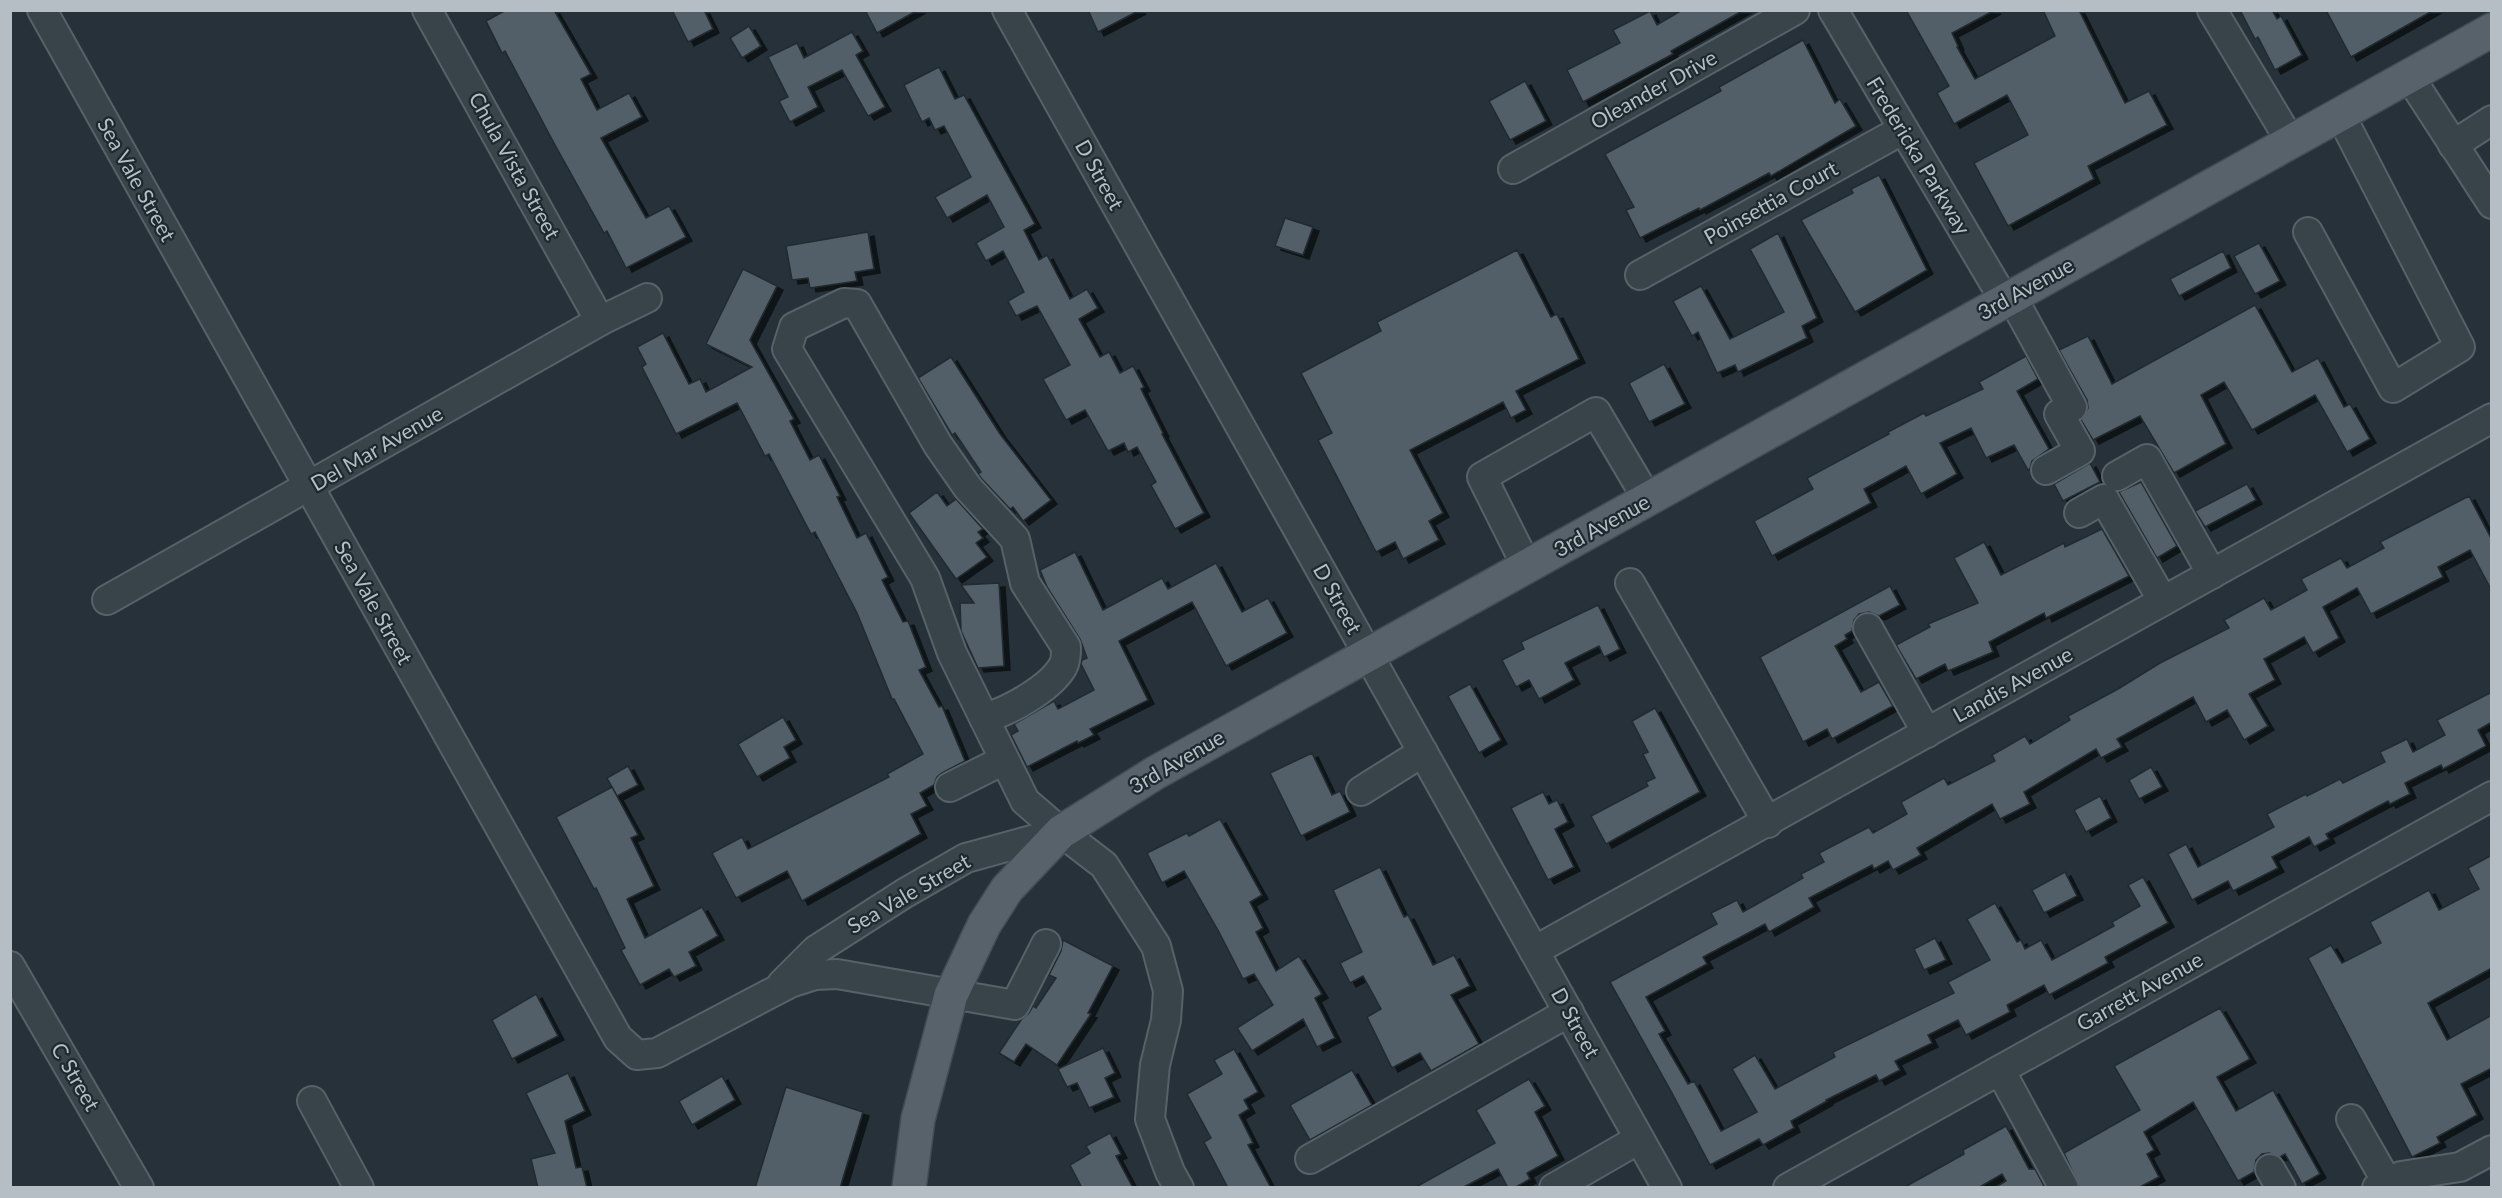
<svg xmlns="http://www.w3.org/2000/svg" width="2502" height="1198" font-family="Lato,sans-serif">
  <style>
    .building { fill: #525e67; stroke: #202a31; stroke-width: 1.5; filter: url(#shadow) }
    .lines { fill: none; stroke-linecap: round; stroke-linejoin: round }
    .minor-casing { stroke: #576168; stroke-width: 32 }
    .major-casing { stroke: #424c53; stroke-width: 36 }
    .minor { stroke: #39434a; stroke-width: 28 }
    .major { stroke: #58626a; stroke-width: 33 }
    .labels { text-anchor: middle; stroke-width: 4.5; stroke-linejoin: round; paint-order: stroke }
    .street-label { font-size: 21px; fill: #b5bec5; stroke: #1e282f }
  </style>
  <defs>
    <filter id="shadow"><feDropShadow dx="6" dy="4" stdDeviation="0" flood-color="#0009"/></filter>
  </defs>
  <rect width="100%" height="100%" fill="#263139"/>
  <g class="building">
    <polygon points="506,10 554,10 591,74 581,79 597,110 629,93 642,117 601,138 646,218 669,206 686,237 626,268 607,231 604,233 555,145 505,51 502,53 486,21"/>
    <polygon points="672,10 704,10 713,29 688,42"/>
    <polygon points="865,10 918,10 877,33"/>
    <polygon points="1088,10 1140,10 1098,32"/>
    <polygon points="1682,10 1744,10 1671,51 1673,54 1583,102 1567,70 1620,43 1613,30 1650,11 1657,25"/>
    <polygon points="1906,10 1995,10 1952,33 1958,46 1957,47 1975,79 2055,36 2043,10 2079,10 2125,103 2149,91 2167,125 2088,166 2094,179 2008,226 1974,163 2028,135 2007,95 1954,124 1937,93 1949,86"/>
    <polygon points="2240,10 2272,10 2277,19 2281,16 2302,55 2275,70 2258,37 2255,39"/>
    <polygon points="2326,10 2434,10 2351,57"/>
    <polygon points="749,26 761,46 742,58 730,38"/>
    <polygon points="852,32 863,51 856,55 885,107 868,116 842,70 808,87 818,107 790,122 779,101 788,97 768,57 797,43 804,58"/>
    <polygon points="1803,40 1835,103 1840,99 1856,126 1771,176 1769,173 1700,210 1699,208 1640,238 1626,210 1634,207 1605,154 1721,91 1719,87"/>
    <polygon points="939,67 955,99 964,95 1035,224 1024,230 1039,260 1047,255 1070,299 1087,289 1098,308 1079,319 1100,357 1109,352 1120,373 1133,366 1144,387 1141,389 1163,433 1162,434 1204,513 1175,529 1151,485 1156,482 1137,447 1128,452 1124,443 1108,451 1085,410 1066,420 1043,379 1070,365 1037,306 1016,316 1008,301 1024,292 1003,251 986,261 976,243 1004,227 987,195 947,218 935,197 971,177 944,126 935,130 929,118 922,122 904,85"/>
    <polygon points="1525,81 1546,121 1510,140 1489,101"/>
    <polygon points="1879,175 1927,270 1855,312 1801,220 1853,193 1851,189"/>
    <polygon points="1285,218 1313,227 1303,255 1275,246"/>
    <polygon points="868,232 874,269 855,272 857,281 810,288 808,278 792,280 786,246"/>
    <polygon points="1778,233 1817,318 1802,326 1807,338 1738,372 1735,365 1717,373 1698,332 1692,336 1673,301 1701,286 1730,339 1784,312 1750,249"/>
    <polygon points="2259,243 2280,281 2255,294 2234,256"/>
    <polygon points="1517,250 1551,317 1557,314 1579,359 1516,391 1526,410 1511,418 1503,402 1410,450 1443,513 1429,521 1439,540 1403,559 1395,542 1376,552 1318,440 1332,433 1301,373 1381,331 1377,322"/>
    <polygon points="2223,251 2231,268 2179,296 2170,279"/>
    <polygon points="743,269 777,286 750,340 794,419 790,421 810,460 819,455 840,496 837,497 857,538 866,533 888,577 882,580 903,622 908,621 926,667 919,670 939,707 942,706 965,761 942,773 937,777 934,785 920,793 927,806 911,814 921,834 802,901 787,871 736,898 712,853 742,837 748,849 889,777 887,774 923,754 894,699 892,699 857,613 815,532 811,534 769,454 765,456 737,403 676,434 642,367 646,364 637,347 663,333 689,384 700,379 706,392 752,367 706,344"/>
    <polygon points="2255,305 2292,372 2318,358 2344,407 2350,404 2370,439 2347,452 2315,395 2252,430 2224,382 2201,395 2226,444 2174,473 2140,416 2093,440 2081,420 2088,408 2087,400 2059,350 2088,336 2112,384"/>
    <polygon points="2026,356 2038,379 2017,391 2049,449 2032,461 2030,469 2028,470 2014,445 1986,458 1971,428 1940,443 1957,474 1921,494 1906,466 1864,489 1871,503 1772,556 1754,521 1813,489 1807,478 1889,434 1888,432 1924,413 1926,416 1983,389 1979,382"/>
    <polygon points="951,357 1000,434 1051,500 1023,521 1013,507 1010,509 981,478 978,474 981,472 955,433 952,435 918,378"/>
    <polygon points="1664,364 1685,404 1649,422 1629,383"/>
    <polygon points="2090,463 2100,482 2063,501 2054,484"/>
    <polygon points="2141,482 2177,546 2157,558 2119,492"/>
    <polygon points="2247,484 2256,500 2205,527 2195,511"/>
    <polygon points="937,492 947,506 956,499 983,529 978,532 983,538 976,543 987,557 956,579 909,513"/>
    <polygon points="2469,496 2492,540 2492,591 2470,550 2438,567 2443,577 2371,614 2357,588 2323,607 2339,638 2313,653 2304,637 2264,659 2275,680 2249,694 2268,726 2244,740 2227,710 2206,722 2193,697 2117,739 2122,747 2101,758 2096,749 2024,792 2030,804 2000,819 1992,804 1917,848 1921,855 1893,870 1888,861 1874,869 1872,865 1809,898 1814,907 1769,932 1765,924 1703,957 1707,964 1646,997 1665,1031 1659,1034 1688,1084 1694,1081 1721,1131 1757,1112 1732,1069 1755,1055 1775,1089 1835,1057 1833,1052 1954,993 1948,982 1990,960 1967,919 1995,903 2017,942 2021,940 2025,949 2041,940 2052,960 2114,926 2112,922 2140,906 2128,885 2143,877 2168,923 2105,957 2108,963 2049,995 2044,985 2007,1005 2010,1012 1966,1035 1958,1020 1928,1035 1932,1043 1895,1061 1900,1070 1879,1081 1876,1075 1826,1100 1827,1101 1791,1121 1794,1128 1763,1145 1759,1139 1710,1165 1672,1093 1610,982 1717,924 1711,913 1737,900 1743,912 1803,878 1801,874 1824,862 1819,853 1869,827 1873,833 1907,814 1901,802 1944,778 1948,785 1995,761 1992,755 2025,736 2030,744 2070,720 2068,716 2118,689 2160,663 2229,628 2224,620 2264,598 2271,610 2307,590 2301,579 2341,558 2347,568 2384,548 2380,542"/>
    <polygon points="2102,529 2129,576 2046,618 2044,613 1989,642 1993,652 1948,671 1945,664 1916,679 1896,645 1930,627 1928,624 1978,603 1954,558 1984,542 2001,575 2064,543 2065,547"/>
    <polygon points="1075,552 1103,610 1162,578 1168,589 1216,563 1242,612 1268,598 1287,633 1226,666 1192,602 1119,641 1148,700 1090,729 1094,735 1078,743 1077,741 1027,767 1011,735 1018,731 1014,724 1054,701 1058,709 1094,690 1081,664 1082,660 1087,658 1080,639 1047,587 1040,570"/>
    <polygon points="999,583 1004,666 978,668 961,631 960,603 974,603 961,585"/>
    <polygon points="1890,586 1900,605 1879,616 1869,612 1859,614 1854,620 1852,631 1845,635 1847,639 1835,646 1861,692 1879,682 1893,706 1832,739 1827,729 1803,742 1760,657"/>
    <polygon points="1598,605 1620,649 1604,657 1599,646 1565,663 1574,680 1539,699 1529,680 1516,687 1502,660 1524,649 1521,642"/>
    <polygon points="1470,684 1501,740 1479,753 1448,696"/>
    <polygon points="2492,692 2492,722 2478,730 2486,746 2443,769 2441,765 2405,783 2410,794 2390,804 2388,801 2326,834 2329,839 2314,847 2309,837 2272,857 2278,868 2233,891 2228,881 2192,900 2168,854 2186,844 2198,867 2274,827 2267,814 2306,794 2307,796 2340,779 2343,783 2385,762 2380,752 2407,739 2413,752 2445,735 2437,720"/>
    <polygon points="1655,708 1700,792 1606,844 1591,816 1648,786 1646,782 1655,778 1643,754 1648,752 1632,721"/>
    <polygon points="783,717 796,740 784,747 790,758 757,777 738,744"/>
    <polygon points="1312,753 1332,795 1340,791 1350,812 1301,836 1270,773"/>
    <polygon points="628,766 638,785 617,796 607,778"/>
    <polygon points="2151,767 2162,787 2139,799 2129,780"/>
    <polygon points="612,787 638,835 631,838 654,886 627,899 645,938 702,907 718,936 689,952 696,966 674,977 669,969 640,985 621,950 625,948 596,888 594,889 556,817"/>
    <polygon points="1543,792 1549,804 1557,800 1568,822 1555,829 1574,867 1548,880 1511,808"/>
    <polygon points="2100,796 2111,818 2086,832 2074,810"/>
    <polygon points="1220,819 1262,895 1250,902 1263,928 1256,932 1276,971 1299,956 1322,994 1315,998 1335,1038 1317,1047 1303,1019 1252,1051 1237,1028 1273,1005 1254,974 1243,979 1219,932 1184,871 1162,883 1147,853 1187,833 1189,836"/>
    <polygon points="2492,855 2492,968 2428,1003 2447,1040 2492,1015 2492,1068 2461,1084 2477,1115 2437,1137 2440,1143 2412,1157 2308,958 2331,945 2342,963 2381,943 2370,922 2429,890 2439,910 2479,889 2468,868"/>
    <polygon points="1380,867 1404,917 1408,915 1433,965 1454,955 1470,986 1451,995 1479,1044 1431,1071 1420,1053 1392,1068 1367,1017 1381,1009 1363,976 1350,983 1340,963 1362,952 1333,890"/>
    <polygon points="2065,872 2077,896 2044,913 2032,890"/>
    <polygon points="1935,938 1946,960 1924,970 1914,949"/>
    <polygon points="1063,940 1113,966 1088,1013 1091,1014 1057,1065 1026,1044 1014,1062 999,1053 1021,1020 1029,1013 1033,1006 1036,1008 1056,978 1049,975 1061,951"/>
    <polygon points="536,994 558,1036 512,1059 492,1020"/>
    <polygon points="2220,1008 2250,1059 2217,1077 2236,1111 2273,1090 2320,1174 2302,1184 2285,1154 2280,1157 2269,1153 2262,1154 2256,1160 2254,1172 2238,1181 2193,1102 2144,1132 2154,1150 2147,1154 2159,1177 2138,1188 2080,1188 2064,1153 2140,1110 2114,1066"/>
    <polygon points="1103,1048 1115,1073 1105,1078 1114,1097 1089,1108 1077,1083 1067,1087 1058,1069"/>
    <polygon points="1234,1049 1258,1092 1244,1100 1249,1109 1239,1115 1253,1143 1248,1145 1271,1188 1228,1188 1204,1142 1211,1138 1187,1094 1222,1074 1214,1060"/>
    <polygon points="1352,1070 1372,1105 1310,1140 1290,1105"/>
    <polygon points="568,1073 585,1111 565,1121 576,1168 582,1167 587,1188 538,1188 531,1159 555,1153 526,1093"/>
    <polygon points="722,1076 735,1100 692,1125 679,1101"/>
    <polygon points="1529,1079 1545,1106 1535,1112 1558,1156 1527,1173 1530,1179 1514,1188 1508,1188 1498,1169 1462,1188 1414,1188 1495,1143 1476,1110"/>
    <polygon points="786,1087 863,1112 840,1188 755,1188"/>
    <polygon points="2006,1126 2029,1169 2035,1169 2045,1188 1994,1188 2006,1181 2002,1174 1978,1188 1903,1188 1964,1154 1963,1150"/>
    <polygon points="1110,1133 1121,1154 1116,1156 1133,1188 1082,1188 1070,1165 1090,1153 1086,1146"/>
  </g>
  <g class="lines">
    <g class="minor-casing">
      <g id="minor">
        <polyline points="42,10 618,1038 637,1055 657,1053 790,983 815,975 837,974 1015,1005 1046,944"/>
        <polyline points="427,10 600,321"/>
        <polyline points="1007,10 1667,1188"/>
        <polyline points="1833,10 2005,301"/>
        <polyline points="2212,10 2291,142"/>
        <polyline points="2409,76 2492,204"/>
        <polyline points="2453,145 2492,120"/>
        <polyline points="1513,169 1795,10"/>
        <polyline points="2308,232 2393,388 2460,347 2340,114"/>
        <polyline points="1640,275 1902,130"/>
        <polyline points="2012,297 2072,407 2059,414 2080,451 2046,470"/>
        <path d="M844,303L857,304L938,445L968,488L1015,539L1025,583L1066,647C1066,653 1066,661 1063,666C1051,688 1008,712 984,718L952,653L925,578L787,349L794,327Z"/>
        <polyline points="2117,476 2147,459 2212,574"/>
        <polyline points="2079,513 2104,499 2163,601"/>
        <polyline points="1527,567 1482,477 1596,412 1648,500"/>
        <polyline points="1630,583 1768,823"/>
        <polyline points="107,600 600,321 647,298"/>
        <polyline points="1868,628 1927,733"/>
        <polyline points="984,718 1025,801 1061,832 1104,865 1156,946 1168,991 1166,1020 1155,1065 1150,1119 1170,1172 1179,1188"/>
        <polyline points="950,787 1004,760"/>
        <polyline points="1361,791 1423,752"/>
        <polyline points="1534,951 2492,418"/>
        <polyline points="10,966 139,1188"/>
        <polyline points="782,984 816,950 905,893 966,858 1061,832"/>
        <polyline points="2000,1070 2064,1188"/>
        <polyline points="312,1101 359,1188"/>
        <polyline points="2351,1119 2387,1182"/>
        <polyline points="1310,1159 1569,1012"/>
        <polyline points="2270,1169 2281,1188"/>
        <polyline points="1554,1188 1639,1139"/>
        <polyline points="1788,1188 2492,796"/>
        <polyline points="2377,1188 2401,1176 2460,1167 2492,1150"/>
      </g>
    </g>
    <g class="major-casing">
      <polyline id="major" points="909,1188 918,1119 951,995 984,925 1007,889 1061,832 1155,773 2492,30"/>
    </g>
    <use href="#minor" class="minor"/>
    <use href="#major" class="major"/>
  </g>
  <g class="labels">
    <g class="street-label">
      <text transform="translate(1654 90) rotate(-29)" y="7">Oleander Drive</text>
      <text transform="translate(1918 156) rotate(59)" y="7">Fredericka Parkway</text>
      <text transform="translate(514 166) rotate(61)" y="7">Chula Vista Street</text>
      <text transform="translate(1099 175) rotate(61)" y="7">D Street</text>
      <text transform="translate(136 180) rotate(61)" y="7">Sea Vale Street</text>
      <text transform="translate(1771 203) rotate(-29)" y="7">Poinsettia Court</text>
      <text transform="translate(2026 289) rotate(-29)" y="7">3rd Avenue</text>
      <text transform="translate(377 449) rotate(-30)" y="7">Del Mar Avenue</text>
      <text transform="translate(1602 526) rotate(-29)" y="7">3rd Avenue</text>
      <text transform="translate(1337 599) rotate(61)" y="7">D Street</text>
      <text transform="translate(373 603) rotate(61)" y="7">Sea Vale Street</text>
      <text transform="translate(2013 685) rotate(-29)" y="7">Landis Avenue</text>
      <text transform="translate(1177 762) rotate(-30)" y="7">3rd Avenue</text>
      <text transform="translate(909 894) rotate(-30)" y="7">Sea Vale Street</text>
      <text transform="translate(2140 992) rotate(-29)" y="7">Garrett Avenue</text>
      <text transform="translate(1575 1023) rotate(61)" y="7">D Street</text>
      <text transform="translate(75 1077) rotate(60)" y="7">C Street</text>
    </g>
  </g>
  <rect width="2502" height="1198" fill="none" stroke="#b5bec5" stroke-width="24"/>
</svg>
